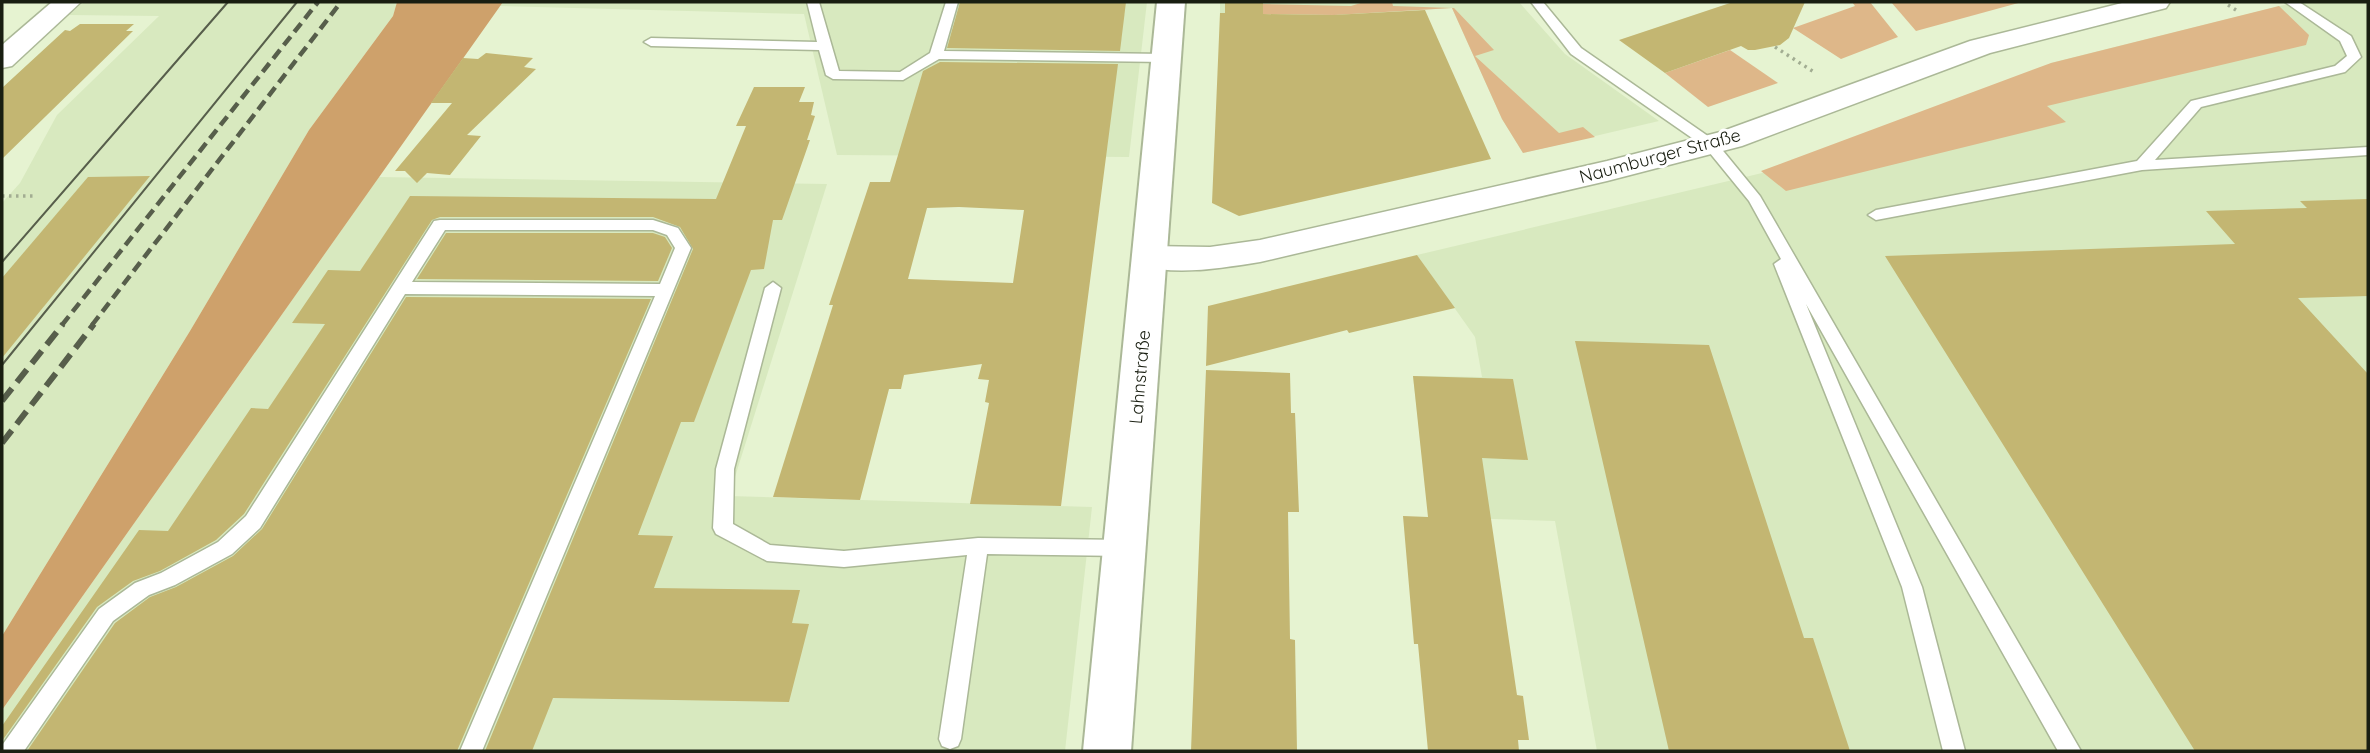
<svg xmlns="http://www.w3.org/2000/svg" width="2370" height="753" font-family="Quicksand,sans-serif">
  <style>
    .built { fill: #d8e9bf }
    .green { fill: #deb789 }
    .forest { fill: #cea16b }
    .building { fill: #c3b672; fill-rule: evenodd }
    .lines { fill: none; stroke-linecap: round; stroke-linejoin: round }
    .lane-casing { stroke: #abb897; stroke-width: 3 }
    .street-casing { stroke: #abb897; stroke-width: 3 }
    .secondary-casing { stroke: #abb897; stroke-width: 4 }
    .path { stroke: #a2ad92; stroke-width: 3.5; stroke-dasharray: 2.5 4.5; stroke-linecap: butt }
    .lane { fill: #fff; fill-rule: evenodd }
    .street { fill: #fff; fill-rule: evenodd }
    .secondary { fill: #fff; fill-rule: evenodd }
    .tram { stroke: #575e4b; stroke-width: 2 }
    .rail-far1 { stroke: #575e4b; stroke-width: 4.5; stroke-dasharray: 11 6; stroke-linecap: butt }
    .rail { stroke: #575e4b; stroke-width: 6; stroke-dasharray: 16 8; stroke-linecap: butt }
    .labels { text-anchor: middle; stroke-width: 6; stroke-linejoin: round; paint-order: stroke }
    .street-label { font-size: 18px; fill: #191e11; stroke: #fff }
  </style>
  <rect width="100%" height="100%" fill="#e6f3d1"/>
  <g class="built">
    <polygon points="84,2 397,2 393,16 309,130 190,331 2,636 2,203 20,183 57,115 159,16 69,15"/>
    <polygon points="503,2 1147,2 1129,157 837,155 804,14 500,6"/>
    <polygon points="1220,2 1519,2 1565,54 1659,121 1523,153 1502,119 1452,8 1334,15 1220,13"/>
    <polygon points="2296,2 2368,2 2368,751 1597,751 1555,521 1429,517 1413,376 1482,377 1475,337 1417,255 2045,106 2029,84 2051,63"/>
    <polygon points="379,177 827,184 729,496 1092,507 1065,751 2,751 2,710"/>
  </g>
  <g class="green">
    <polygon points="1364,2 1392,2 1393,6 1454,8 1494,50 1475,56 1559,133 1583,127 1595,137 1523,153 1502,119 1452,8 1334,15 1263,14 1263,4 1351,6"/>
    <polygon points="1852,2 1870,2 1898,37 1841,59 1793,28 1855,6"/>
    <polygon points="1891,2 2022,2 1916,31"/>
    <polygon points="2279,6 2309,35 2306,45 2047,106 2066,122 1786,191 1761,171 2051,63"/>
    <polygon points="1730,50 1778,83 1708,107 1665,73"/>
  </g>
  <polygon class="forest" points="397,2 503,2 2,710 2,636 190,331 309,130 393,16"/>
  <g class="building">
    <polygon points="960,2 1126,2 1120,51 947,48"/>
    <polygon points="1225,2 1263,2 1263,14 1333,15 1425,10 1491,159 1239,216 1212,203 1220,13 1225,13"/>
    <polygon points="1733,2 1805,2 1789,38 1780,45 1755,50 1748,50 1741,46 1665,73 1619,40"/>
    <polygon points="80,24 134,24 126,31 133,31 2,159 2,88 65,30 70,31"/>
    <polygon points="486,53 533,58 524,67 536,69 467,135 481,136 450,175 427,173 417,183 405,171 395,171 452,103 431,103 463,58 478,59"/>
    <path d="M940,62L1118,64L1061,506L970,504L989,403L985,402L989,380L978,379L982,364L904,375L901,389H889L860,500L773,497L833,305H829L870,182H890L923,71ZM959,207L1024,210L1013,283L908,279L927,208Z"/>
    <polygon points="754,87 805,87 799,102 814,102 811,115 815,116 807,140 810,140 782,220 773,220 764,269 751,270 694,422 681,422 638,535 673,536 654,588 800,590 792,623 809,624 789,702 553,698 532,751 485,751 693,249 680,227 653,217 440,217 432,220 244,514 216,540 160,571 133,581 97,607 2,741 2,726 139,530 168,531 251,408 268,409 325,324 292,323 328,270 360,271 410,196 716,199 746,126 736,126"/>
    <polygon points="150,176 2,358 2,278 88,177"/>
    <polygon points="2368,199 2368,296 2298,298 2368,374 2368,751 2195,751 1885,256 2235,244 2206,211 2307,208 2300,201"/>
    <polygon points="446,233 653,233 665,237 672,248 658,281 417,279"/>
    <polygon points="1417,255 1455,308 1349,333 1347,330 1206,366 1208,306"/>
    <polygon points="406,297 651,299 457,751 27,751 115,623 150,597 176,587 233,556 262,529"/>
    <polygon points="1575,341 1709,345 1804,638 1813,638 1850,751 1669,751"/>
    <polygon points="1206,370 1290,373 1291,413 1295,413 1299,512 1288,512 1290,639 1295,640 1297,751 1191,751"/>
    <polygon points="1413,376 1513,379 1528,460 1482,458 1517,695 1523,696 1529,740 1518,740 1519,751 1428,751 1418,644 1414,644 1403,516 1428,517"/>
  </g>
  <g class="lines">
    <g class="lane-casing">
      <g id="lane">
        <polygon points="807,2 819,2 839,71 900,72 930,53 946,2 958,2 944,51 1166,54 1173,58 1166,62 939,59 903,80 833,79 826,75 819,50 651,46 644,42 651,38 817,42"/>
        <polygon points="1531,2 1543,2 1581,48 1715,141 1760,196 2081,751 2058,751 1806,304 1922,587 1965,751 1943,751 1902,587 1774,264 1781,259 1749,201 1705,147 1571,54"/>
        <polygon points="2285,2 2299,2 2351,36 2361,57 2345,72 2201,107 2155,160 2368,147 2368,155 2142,170 1876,220 1868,215 1876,210 2137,161 2191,101 2335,66 2347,56 2340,41"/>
        <path d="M440,220H653L678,228L691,248L482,751H460L655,296L405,294L260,528L232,554L175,585L149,595L113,621L24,751H2L3,744L99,609L135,583L161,573L218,542L246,516L434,221ZM445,230H653L667,235L675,248L660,284L412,282Z"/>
        <polygon points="773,282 781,288 734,469 733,524 770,545 844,551 978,538 1125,540 1132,542 1135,548 1132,554 1125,556 987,554 961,739 958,746 950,749 942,746 939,739 967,555 844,567 767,561 716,534 713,528 716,469 765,288"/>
      </g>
    </g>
    <g class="street-casing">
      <g id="street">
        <polygon points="52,2 81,2 12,66 2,68 2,45"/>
        <path d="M2126,2H2170L2166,8L1990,53L1742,146L1607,181L1260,262C1221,268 1177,276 1138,265L1133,257L1138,249L1150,246L1210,247L1260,240L1607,161L1720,132L1970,41Z"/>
      </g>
    </g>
    <g class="secondary-casing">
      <polygon id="secondary" points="1157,2 1185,2 1131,751 1083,751"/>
    </g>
    <g class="path">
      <polyline points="2228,5 2236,10"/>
      <polyline points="1775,47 1814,72"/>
      <polyline points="2,196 33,196"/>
    </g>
    <use href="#lane" class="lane"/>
    <use href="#street" class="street"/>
    <use href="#secondary" class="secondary"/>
    <g class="tram">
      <polyline points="2,262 228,2"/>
      <polyline points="2,365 297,2"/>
    </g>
    <g class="rail-far1">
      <polyline points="62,325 318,2"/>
      <polyline points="92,325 341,2"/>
    </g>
    <g class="rail">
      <polyline points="2,401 63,324"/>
      <polyline points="2,443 94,324"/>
    </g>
  </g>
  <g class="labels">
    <g class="street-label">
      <text transform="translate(1660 156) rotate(-15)" y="6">Naumburger Straße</text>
      <text transform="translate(1140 377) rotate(-85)" y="6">Lahnstraße</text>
    </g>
  </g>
  <rect width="2370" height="753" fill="none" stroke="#191e11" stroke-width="7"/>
</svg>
